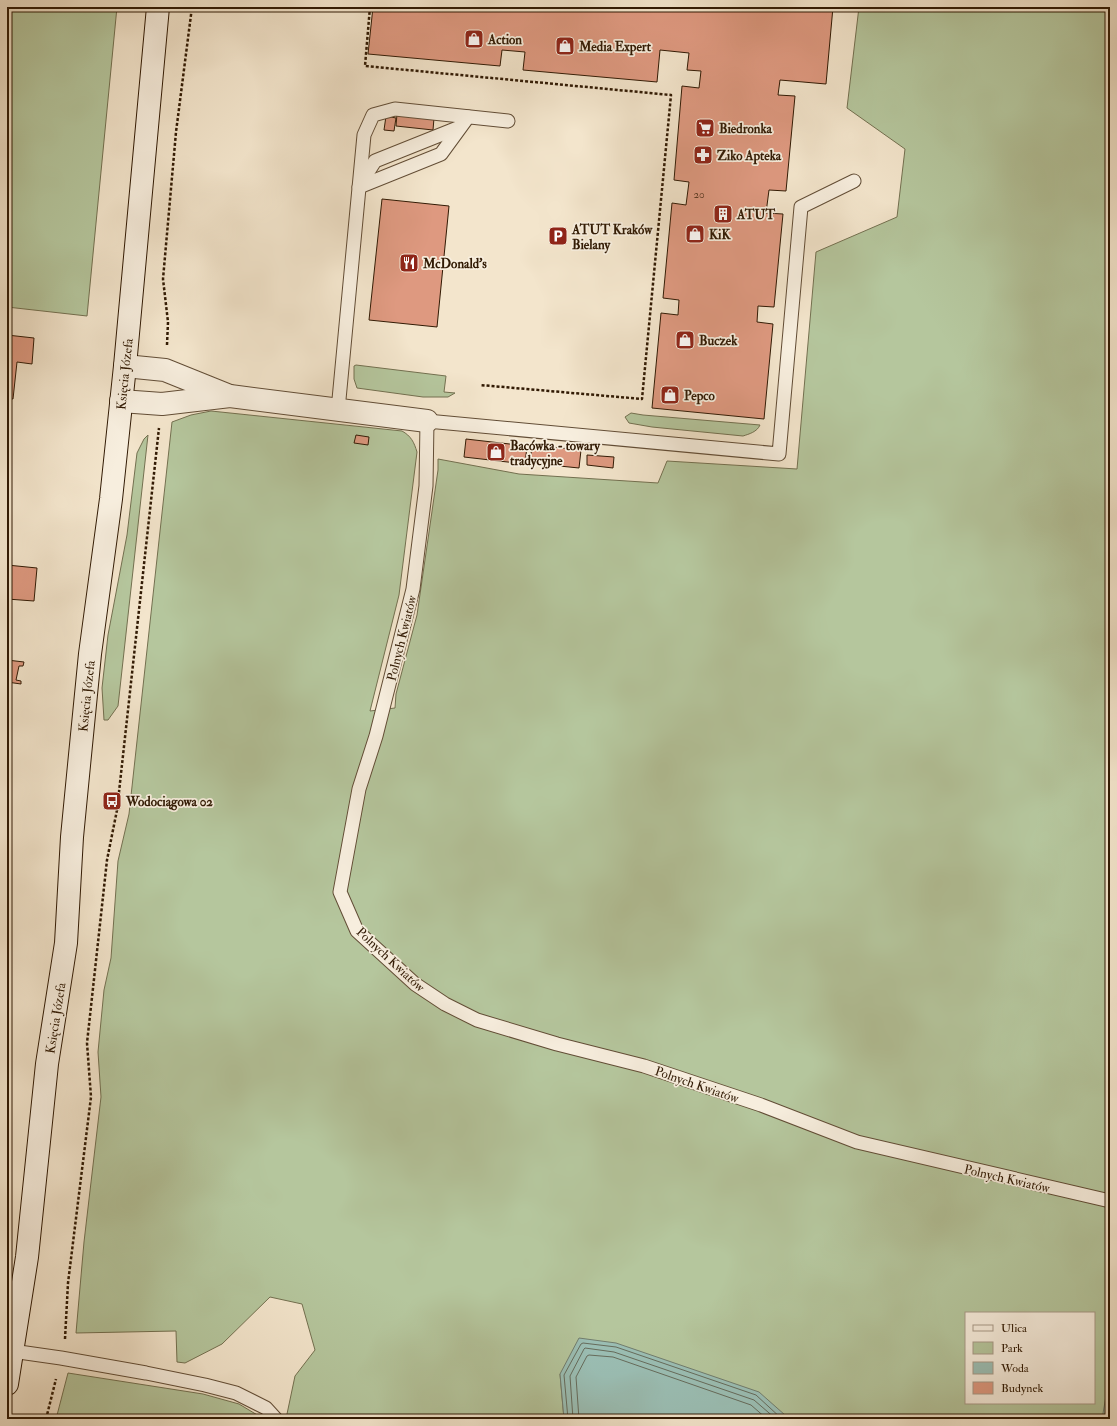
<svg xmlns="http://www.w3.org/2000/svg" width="1117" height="1426" font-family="'IM FELL Double Pica',serif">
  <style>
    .green { fill: #b5c69d; stroke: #737050; fill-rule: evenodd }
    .water { fill: #9bbfb5; stroke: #717d6e }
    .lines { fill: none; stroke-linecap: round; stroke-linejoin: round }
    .shore { stroke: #666c5c; stroke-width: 1 }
    .building { fill: #de9980; stroke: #311a04 }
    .lane-casing { stroke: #624d36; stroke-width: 15 }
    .street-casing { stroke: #624d36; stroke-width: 24 }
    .secondary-casing { stroke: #311a04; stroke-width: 24 }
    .path { stroke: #311a04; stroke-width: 2.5; stroke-dasharray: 3 2; stroke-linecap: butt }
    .lane { stroke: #f7eede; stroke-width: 13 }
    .street { stroke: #f7eede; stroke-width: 22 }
    .secondary { stroke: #f7eede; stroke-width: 22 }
    .labels { text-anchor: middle; stroke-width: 3.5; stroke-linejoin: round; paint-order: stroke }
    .number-label { font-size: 11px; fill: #5c3a23 }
    .poi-label { font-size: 13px; font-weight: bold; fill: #311a04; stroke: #f7eede; text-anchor: start }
    .street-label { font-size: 13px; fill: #311a04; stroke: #f7eede }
  </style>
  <rect width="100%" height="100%" fill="#f3e5cc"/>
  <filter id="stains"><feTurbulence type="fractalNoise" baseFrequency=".005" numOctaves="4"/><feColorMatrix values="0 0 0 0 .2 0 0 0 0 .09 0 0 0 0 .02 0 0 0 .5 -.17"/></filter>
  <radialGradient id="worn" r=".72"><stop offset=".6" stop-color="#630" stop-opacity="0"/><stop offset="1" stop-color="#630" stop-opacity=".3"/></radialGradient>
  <g class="green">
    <polygon points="7,7 117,7 87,316 7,307"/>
    <path d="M859,7H1110V1419H786L785,1415L560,1374L564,1419H291L287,1414L295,1376L315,1350L302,1304L270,1297L222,1344L185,1363L177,1362L176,1331L76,1333L84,1242L101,1097L98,1052L104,990L111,958L118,861L129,814L172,422L191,415L211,411L402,431C411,436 414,442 417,452L399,595L370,711L395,708L396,694L417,615L438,470V459L519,474L658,483L667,461L797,469L816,252L897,217L905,149L847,108ZM966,1313H1094V1403H966Z"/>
    <polygon points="356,365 446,376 444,392 455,393 448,397 423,397 357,388 354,379 354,366"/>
    <path d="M631,413L643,415L760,425C757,432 749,434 743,436L652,427L629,423L625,417Z"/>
    <polygon points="148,435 118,706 108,720 104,720 102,688 108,635 127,535 137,453 144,439"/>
    <polygon points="68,1373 203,1394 239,1404 264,1419 56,1419"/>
  </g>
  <g class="water">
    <polygon points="579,1338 616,1343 759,1392 785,1415 786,1419 564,1419 560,1374"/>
    <polygon points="1106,1396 1110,1397 1110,1419 1102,1419"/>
  </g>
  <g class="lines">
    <g class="shore">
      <polyline points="568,1419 564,1375 581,1344 583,1343 616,1347 756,1395 782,1419"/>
      <polyline points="573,1419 570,1376 584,1349 585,1348 614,1352 754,1400 776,1419"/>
      <polyline points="579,1419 576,1377 587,1356 589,1355 613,1357 751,1405 767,1419"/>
    </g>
  </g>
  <g class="building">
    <polygon points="373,7 833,7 826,84 780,80 778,95 795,96 786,191 769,190 766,213 783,214 774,307 758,306 757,322 773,324 764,419 652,408 661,313 678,315 679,300 663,298 672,203 686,205 689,182 674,180 682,86 699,88 701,71 687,70 689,53 660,50 657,82 523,70 525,52 502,50 500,66 368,54"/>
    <polygon points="397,114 434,118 433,130 396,126"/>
    <polygon points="386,116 396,118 394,131 384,130"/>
    <polygon points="382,199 449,206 437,327 369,320"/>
    <polygon points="7,335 34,338 32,364 17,362 13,399 7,398"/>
    <polygon points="356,435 369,437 368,445 354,443"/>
    <polygon points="466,439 527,446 525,464 464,457"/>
    <polygon points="532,445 581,450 579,468 530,463"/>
    <polygon points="587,455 614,457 613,468 587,465"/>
    <polygon points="7,536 11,536 7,566"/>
    <polygon points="7,565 37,568 34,601 7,599"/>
    <polygon points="7,660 24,662 23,666 19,666 16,680 21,681 21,684 7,682"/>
  </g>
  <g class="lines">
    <g class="lane-casing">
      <g id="lane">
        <polyline points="854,181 801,207 779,454 427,421 426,486 413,589 376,736 359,789 340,892 357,931 415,984 445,1004 477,1020 557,1044 644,1066 761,1105 857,1142 1110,1201"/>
        <polyline points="361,183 375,161 460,127"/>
        <polyline points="359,187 441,154 468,117"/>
        <polyline points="338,410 364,135 373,115 395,109 508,121"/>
        <polyline points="12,1351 61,1358 146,1373 205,1385 236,1393 266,1408 276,1419"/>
      </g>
    </g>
    <g class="street-casing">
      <g id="street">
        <polyline points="125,366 165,370 227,395"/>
        <polyline points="121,401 162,404 230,396 427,421"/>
      </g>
    </g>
    <g class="secondary-casing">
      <polyline id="secondary" points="7,1384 27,1257 47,1064 66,943 72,837 80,755 90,654 111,499 125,366 158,7"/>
    </g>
    <g class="path">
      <polyline points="370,7 365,66 671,95 642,399 480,385"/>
      <polyline points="167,345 168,322 163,279 176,132 192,7"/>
      <polyline points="65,1339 68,1283 91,1097 87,1043 107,860 117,810 159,428"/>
      <polyline points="46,1419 56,1379"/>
    </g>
    <use href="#lane" class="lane"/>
    <use href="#street" class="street"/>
    <use href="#secondary" class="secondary"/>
  </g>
  <defs>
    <g id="shop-square" transform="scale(1)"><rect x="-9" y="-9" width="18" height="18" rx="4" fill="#8f2418" stroke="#f7eede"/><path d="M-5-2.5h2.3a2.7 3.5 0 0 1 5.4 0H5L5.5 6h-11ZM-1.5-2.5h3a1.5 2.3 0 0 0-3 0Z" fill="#fff"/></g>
    <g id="supermarket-square" transform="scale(1)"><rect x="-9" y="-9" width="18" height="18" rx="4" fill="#8f2418" stroke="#f7eede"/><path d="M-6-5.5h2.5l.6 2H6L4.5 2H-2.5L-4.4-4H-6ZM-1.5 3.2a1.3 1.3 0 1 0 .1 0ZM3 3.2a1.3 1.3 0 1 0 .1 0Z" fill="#fff"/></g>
    <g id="pharmacy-square" transform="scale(1)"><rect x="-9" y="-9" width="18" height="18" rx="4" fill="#8f2418" stroke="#f7eede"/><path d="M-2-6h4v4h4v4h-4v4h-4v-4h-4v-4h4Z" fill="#fff"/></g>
    <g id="building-square" transform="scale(1)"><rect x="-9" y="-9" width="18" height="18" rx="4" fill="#8f2418" stroke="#f7eede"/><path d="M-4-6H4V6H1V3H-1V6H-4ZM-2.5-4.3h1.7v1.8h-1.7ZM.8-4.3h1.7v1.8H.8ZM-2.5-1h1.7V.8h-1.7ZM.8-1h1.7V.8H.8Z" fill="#fff"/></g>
    <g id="parking-square" transform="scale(1)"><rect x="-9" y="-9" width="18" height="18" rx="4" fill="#8f2418" stroke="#f7eede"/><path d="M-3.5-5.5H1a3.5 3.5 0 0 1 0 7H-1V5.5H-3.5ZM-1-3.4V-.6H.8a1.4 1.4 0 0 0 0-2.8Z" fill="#fff"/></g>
    <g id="restaurant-square" transform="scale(1)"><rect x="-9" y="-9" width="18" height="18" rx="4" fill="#8f2418" stroke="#f7eede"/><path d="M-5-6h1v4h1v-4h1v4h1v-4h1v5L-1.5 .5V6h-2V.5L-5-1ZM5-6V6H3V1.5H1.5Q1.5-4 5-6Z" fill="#fff"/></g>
    <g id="bus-square" transform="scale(1)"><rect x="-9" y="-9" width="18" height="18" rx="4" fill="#8f2418" stroke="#f7eede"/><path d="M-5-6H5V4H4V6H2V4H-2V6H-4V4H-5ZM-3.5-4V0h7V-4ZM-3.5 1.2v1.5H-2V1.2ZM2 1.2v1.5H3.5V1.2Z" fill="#fff"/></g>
  </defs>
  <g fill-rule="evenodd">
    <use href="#shop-square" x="474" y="39"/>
    <use href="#shop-square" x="565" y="46"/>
    <use href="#supermarket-square" x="705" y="128"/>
    <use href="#pharmacy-square" x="703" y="155"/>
    <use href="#building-square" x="723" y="214"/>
    <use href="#shop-square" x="695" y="234"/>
    <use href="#parking-square" x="558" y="236"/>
    <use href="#restaurant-square" x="409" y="263"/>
    <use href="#shop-square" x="685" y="340"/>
    <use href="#shop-square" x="670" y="395"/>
    <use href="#shop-square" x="496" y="452"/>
    <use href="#bus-square" x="112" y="801"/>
  </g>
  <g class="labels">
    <g class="number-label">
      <text x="699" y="198">20</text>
    </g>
    <g class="poi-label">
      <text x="488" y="44">Action</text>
      <text x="579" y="51">Media Expert</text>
      <text x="719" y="133">Biedronka</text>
      <text x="717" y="160">Ziko Apteka</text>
      <text x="737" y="219">ATUT</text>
      <text x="572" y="234">ATUT Kraków<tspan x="572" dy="15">Bielany</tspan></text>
      <text x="709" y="239">KiK</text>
      <text x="423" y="268">McDonald's</text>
      <text x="699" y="345">Buczek</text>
      <text x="684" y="400">Pepco</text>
      <text x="510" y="450">Bacówka - towary<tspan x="510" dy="15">tradycyjne</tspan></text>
      <text x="126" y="806">Wodociągowa 02</text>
    </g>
    <g class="street-label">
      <text transform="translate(124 374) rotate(-84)" y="5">Księcia Józefa</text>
      <text transform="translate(401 638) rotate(-76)" y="5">Polnych Kwiatów</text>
      <text transform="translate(86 696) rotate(-84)" y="5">Księcia Józefa</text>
      <text transform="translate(391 959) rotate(43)" y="5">Polnych Kwiatów</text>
      <text transform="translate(55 1018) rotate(-81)" y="5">Księcia Józefa</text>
      <text transform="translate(697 1084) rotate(19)" y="5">Polnych Kwiatów</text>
      <text transform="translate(1007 1178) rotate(13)" y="5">Polnych Kwiatów</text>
    </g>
  </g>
  <rect width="1117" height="1426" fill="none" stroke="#f3e5cc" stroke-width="24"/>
  <rect x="8" y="8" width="1101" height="1410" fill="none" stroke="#311a04" stroke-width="2"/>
  <rect x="12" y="12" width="1093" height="1402" fill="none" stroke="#311a04"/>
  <rect x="965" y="1312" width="130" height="92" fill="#f7eede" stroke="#a89987"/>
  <rect x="973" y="1325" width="20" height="6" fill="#f7eede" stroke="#a89987"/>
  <text x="1001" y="1332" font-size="12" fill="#311a04">Ulica</text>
  <rect x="973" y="1342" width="20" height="12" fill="#b5c69d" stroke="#a89987"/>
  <text x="1001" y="1352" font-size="12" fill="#311a04">Park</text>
  <rect x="973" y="1362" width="20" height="12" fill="#9bbfb5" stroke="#a89987"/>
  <text x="1001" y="1372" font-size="12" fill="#311a04">Woda</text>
  <rect x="973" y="1382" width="20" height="12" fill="#de9980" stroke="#a89987"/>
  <text x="1001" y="1392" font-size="12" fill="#311a04">Budynek</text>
  <rect width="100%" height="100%" filter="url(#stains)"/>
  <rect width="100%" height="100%" fill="url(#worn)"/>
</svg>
